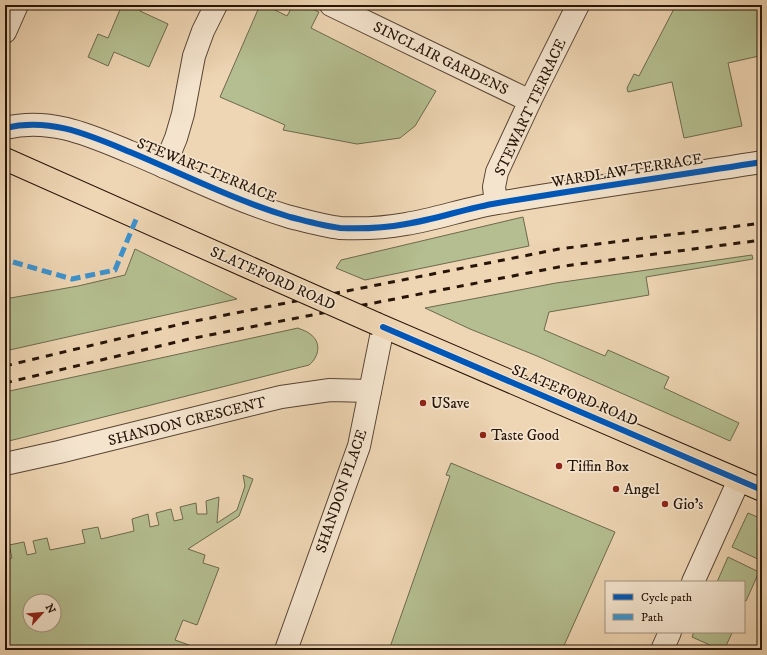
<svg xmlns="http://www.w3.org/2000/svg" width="767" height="655" font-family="'IM FELL DW Pica',serif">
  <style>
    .green { fill: #b4be90; stroke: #6d694c; fill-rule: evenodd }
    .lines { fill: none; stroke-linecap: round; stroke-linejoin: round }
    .minor-casing { stroke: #584433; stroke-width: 24 }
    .tertiary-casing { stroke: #584433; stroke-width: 24 }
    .primary-casing { stroke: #261408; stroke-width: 24 }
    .minor { stroke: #f4e4ce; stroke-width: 22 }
    .tertiary { stroke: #f4e4ce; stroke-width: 22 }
    .primary { stroke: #eed5b3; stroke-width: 22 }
    .rail { stroke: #261408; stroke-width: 3; stroke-dasharray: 7 7; stroke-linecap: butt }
    .primary-bridge-casing { stroke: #261408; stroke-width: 24; stroke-linecap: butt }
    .primary-bridge { stroke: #eed5b3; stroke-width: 22 }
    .quiet { stroke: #3b93d1; stroke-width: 5; stroke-dasharray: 10 5; stroke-linecap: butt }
    .cycleway-casing { stroke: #f4e4ce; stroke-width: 8 }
    .cycleway { stroke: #0057b8; stroke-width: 6 }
    .poi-dot { fill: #8f2418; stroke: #f4e4ce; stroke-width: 1.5 }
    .labels { text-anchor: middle; stroke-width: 3.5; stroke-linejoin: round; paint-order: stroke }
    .street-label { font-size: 15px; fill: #261408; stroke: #f4e4ce }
    .poi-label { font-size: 15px; fill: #261408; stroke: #f4e4ce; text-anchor: start }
  </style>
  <rect width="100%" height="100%" fill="#eed5b3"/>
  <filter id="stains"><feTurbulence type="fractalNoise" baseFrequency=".005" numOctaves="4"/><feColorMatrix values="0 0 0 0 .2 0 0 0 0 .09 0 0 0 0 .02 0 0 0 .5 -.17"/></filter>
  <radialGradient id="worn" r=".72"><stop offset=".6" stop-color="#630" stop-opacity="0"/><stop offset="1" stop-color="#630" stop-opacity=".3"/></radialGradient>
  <g class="green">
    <polygon points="122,5 142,5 140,11 168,24 149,67 114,52 108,66 88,57 98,34 108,38"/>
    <polygon points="260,5 265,5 287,16 293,5 305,5 319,12 311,28 436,91 415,126 400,138 357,144 283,130 285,125 220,97"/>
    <polygon points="676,5 762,5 762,51 759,56 728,63 742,126 684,138 672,82 628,92 627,88 634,74 639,76"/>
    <polygon points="523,217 529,246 365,280 336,268 341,260"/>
    <polygon points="135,249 237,299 5,351 5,299 78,286 125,275"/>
    <polygon points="752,255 753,259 646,277 649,295 549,312 544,330 605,356 608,350 669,377 664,388 739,423 730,441 537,356 470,329 425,308 556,283"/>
    <path d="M298,328C302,330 307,331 310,334C322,342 319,357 309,365L5,442V392Z"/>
    <polygon points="451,463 615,532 562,650 389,650 450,476 446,475"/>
    <path d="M243,475L253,479L239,516L188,549L205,555L203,563L219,568L197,625L183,620L175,640L189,645L187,650H5V560L12,558L9,545L24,542L27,555L36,553L33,541L47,538L50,550L85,543L82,530L98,527L101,539L134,531L132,519L148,514L150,527L159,525L156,513L171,509L174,521L183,519L180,507L196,503L197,514H207L206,501L219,497L217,523L237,510L245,486ZM30,601H54V625H30Z"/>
    <polygon points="748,513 762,519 762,561 732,547"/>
    <polygon points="728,557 759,572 746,601 744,600 744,582 717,582"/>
    <polygon points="694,632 730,632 732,633 724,650 721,650 692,637"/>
  </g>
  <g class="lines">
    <g class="minor-casing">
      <g id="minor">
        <polyline points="331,5 530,101"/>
        <polyline points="5,32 17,5"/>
        <path d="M5,128C50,117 89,135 130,152C183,174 234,200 290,217C306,221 323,226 340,228C362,229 384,228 406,224C437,219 467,208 498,203C586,188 674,176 762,162"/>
        <polyline points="164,167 176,138 183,114 194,56 203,31 216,5"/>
        <polyline points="496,203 494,187 497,172 530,101 578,5"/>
        <polyline points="5,464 59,452 281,397 330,390 370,391"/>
        <polyline points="693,582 739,480"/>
        <polyline points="662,650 670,632"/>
      </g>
    </g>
    <g class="tertiary-casing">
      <polyline id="tertiary" points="286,650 359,446 383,327"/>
    </g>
    <g class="primary-casing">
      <g id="primary">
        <polyline points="5,159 266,275"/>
        <polyline points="377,324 762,490"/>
      </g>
    </g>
    <use href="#minor" class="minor"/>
    <use href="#tertiary" class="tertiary"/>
    <use href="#primary" class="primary"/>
    <g class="rail">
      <polyline points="5,366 185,323 559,249 762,223"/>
      <polyline points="5,383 189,339 564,266 762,240"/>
    </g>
    <g class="primary-bridge-casing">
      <polyline id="primary-bridge" points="266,275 377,324"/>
    </g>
    <use href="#primary-bridge" class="primary-bridge"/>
    <polyline class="quiet" points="13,262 72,279 115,270 137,217"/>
    <g class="cycleway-casing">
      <g id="cycleway">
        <path d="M5,128C50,117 89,135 130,152C183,174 234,200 290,217C306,221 323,226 340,228C362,229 384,228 406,224C437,219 467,208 498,203C586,188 674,176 762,162"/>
        <polyline points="383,327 762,490"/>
      </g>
    </g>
    <use href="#cycleway" class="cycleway"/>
  </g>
  <g class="poi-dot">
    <circle cx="423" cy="403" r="4"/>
    <circle cx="483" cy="435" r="4"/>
    <circle cx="559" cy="466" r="4"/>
    <circle cx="616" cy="489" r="4"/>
    <circle cx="665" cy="504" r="4"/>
  </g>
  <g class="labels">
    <g class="street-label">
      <text transform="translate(441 58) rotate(26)" y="5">SINCLAIR GARDENS</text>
      <text transform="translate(530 107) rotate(-65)" y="5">STEWART TERRACE</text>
      <text transform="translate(207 170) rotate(22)" y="5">STEWART TERRACE</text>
      <text transform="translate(627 170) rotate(-9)" y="5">WARDLAW TERRACE</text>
      <text transform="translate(273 278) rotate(24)" y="5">SLATEFORD ROAD</text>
      <text transform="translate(575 395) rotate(23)" y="5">SLATEFORD ROAD</text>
      <text transform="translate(187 421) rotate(-14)" y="5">SHANDON CRESCENT</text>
      <text transform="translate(341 491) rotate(-71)" y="5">SHANDON PLACE</text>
    </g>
    <g class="poi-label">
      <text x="431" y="408">USave</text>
      <text x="491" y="440">Taste Good</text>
      <text x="567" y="471">Tiffin Box</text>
      <text x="624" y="494">Angel</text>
      <text x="673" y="509">Gio’s</text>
    </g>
  </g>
  <rect width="767" height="655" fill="none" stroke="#eed5b3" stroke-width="20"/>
  <rect x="6" y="6" width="755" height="643" fill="none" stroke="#261408" stroke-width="2"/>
  <rect x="10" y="10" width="747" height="635" fill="none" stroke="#261408"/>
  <rect x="605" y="581" width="140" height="52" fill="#f4e4ce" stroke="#a2917f"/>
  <rect x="613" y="594" width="20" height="6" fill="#0057b8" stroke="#a2917f"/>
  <text x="641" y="601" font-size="12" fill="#261408">Cycle path</text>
  <rect x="613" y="614" width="20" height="6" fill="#3b93d1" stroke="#a2917f"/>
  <text x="641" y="621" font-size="12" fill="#261408">Path</text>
  <g transform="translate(42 613) rotate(63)"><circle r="19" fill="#f4e4ce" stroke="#a2917f"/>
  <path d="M0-3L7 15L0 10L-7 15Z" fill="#8f2418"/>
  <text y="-6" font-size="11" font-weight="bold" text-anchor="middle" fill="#261408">N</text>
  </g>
  <rect width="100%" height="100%" filter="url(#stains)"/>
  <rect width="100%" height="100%" fill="url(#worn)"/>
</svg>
